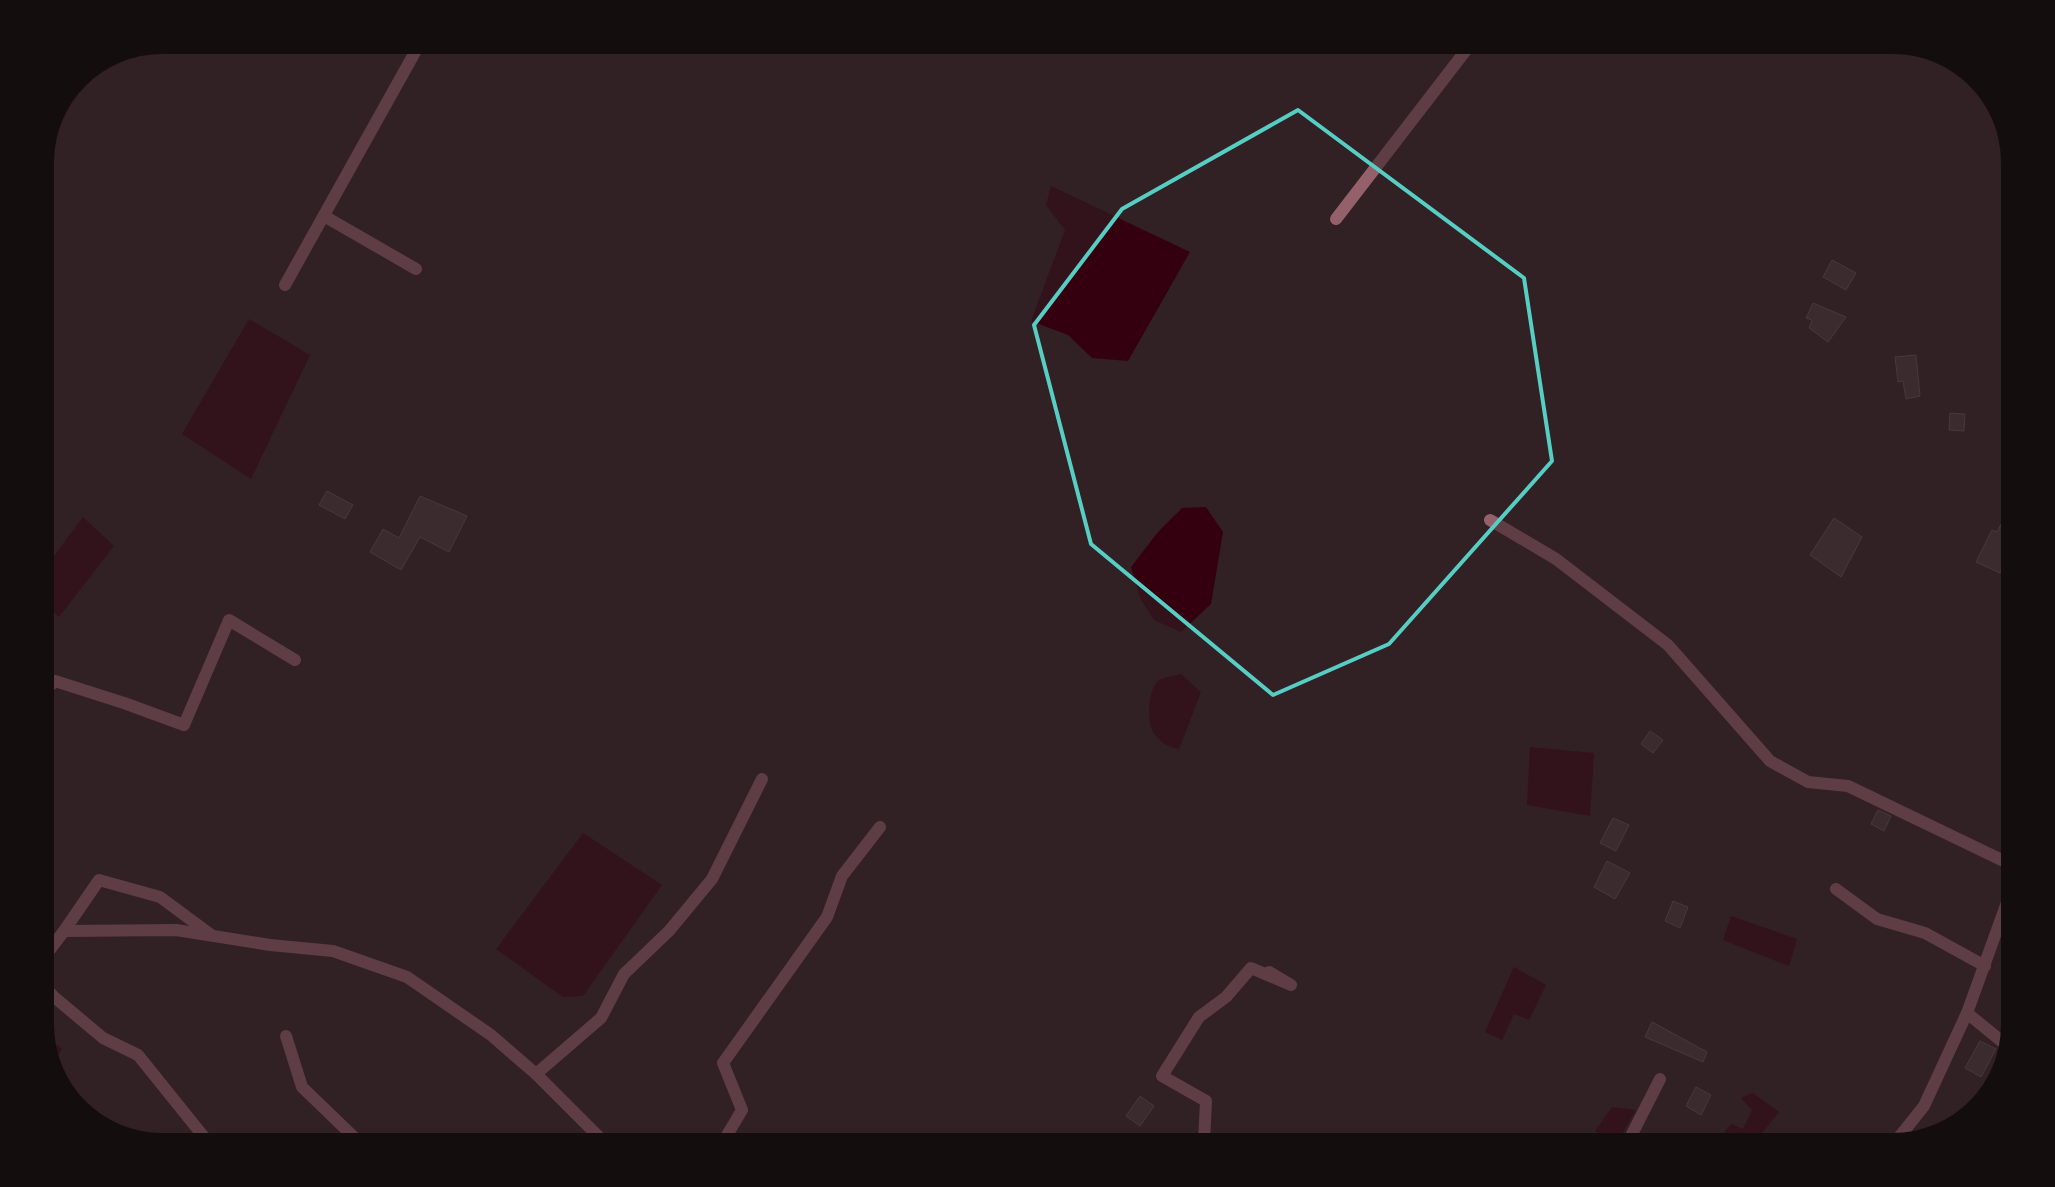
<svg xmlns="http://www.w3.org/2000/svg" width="2055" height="1187" font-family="Manrope,sans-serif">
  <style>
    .water { fill: #340010 }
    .building { fill: #49383b; stroke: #665356 }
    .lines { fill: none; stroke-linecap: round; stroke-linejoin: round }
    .minor { stroke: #94616a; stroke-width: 12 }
    .marked { fill: none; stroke: #56cec3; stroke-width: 4; stroke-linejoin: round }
  </style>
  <rect width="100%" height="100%" fill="#312124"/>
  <g class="water">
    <polygon points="1051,186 1190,252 1128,361 1092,358 1068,335 1031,321 1065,230 1046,205"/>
    <polygon points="249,319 310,355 251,479 182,434"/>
    <polygon points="1206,507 1223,532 1211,604 1181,632 1154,620 1140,598 1131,567 1158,532 1182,508"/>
    <polygon points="83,517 114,546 59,617 45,603 45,568"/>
    <path d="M1181,674L1201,692L1179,749C1169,747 1162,744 1156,736C1146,726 1147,691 1158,681C1163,677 1174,676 1181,674Z"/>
    <polygon points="1530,747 1594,753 1590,816 1527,805"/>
    <polygon points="583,833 662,885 583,996 563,997 496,949"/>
    <polygon points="1731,916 1797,939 1789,966 1723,940"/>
    <polygon points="1514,967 1546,985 1529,1020 1514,1014 1502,1040 1485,1032"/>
    <polygon points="47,1037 62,1049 55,1061"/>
    <polygon points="1753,1093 1779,1112 1755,1142 1720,1142 1718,1140 1731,1124 1743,1129 1752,1110 1741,1098"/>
    <polygon points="1612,1107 1636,1110 1618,1141 1595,1131"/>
  </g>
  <g class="building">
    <polygon points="1832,260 1856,273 1846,290 1823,277"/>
    <polygon points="1813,303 1846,317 1828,342 1809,328 1812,320 1806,318"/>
    <polygon points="1916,355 1920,396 1906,399 1903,381 1898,382 1895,357"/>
    <polygon points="1950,413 1965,414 1964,431 1949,430"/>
    <polygon points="327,491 353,505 345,519 319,505"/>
    <polygon points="420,496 467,516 449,552 420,537 401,570 370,552 383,529 399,538"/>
    <polygon points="2010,507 2010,552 2000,573 1976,562 1992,530 1997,532"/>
    <polygon points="1834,518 1862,537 1841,577 1810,555"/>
    <polygon points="1650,731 1663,740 1653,753 1641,744"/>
    <polygon points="1878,810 1891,816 1884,831 1871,824"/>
    <polygon points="1613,818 1629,825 1616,851 1600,843"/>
    <polygon points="1607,861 1630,873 1615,899 1594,887"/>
    <polygon points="1673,901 1688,907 1680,928 1665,921"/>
    <polygon points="1652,1022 1707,1052 1703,1062 1645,1037"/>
    <polygon points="1980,1041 1996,1049 1981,1077 1965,1068"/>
    <polygon points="1696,1087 1711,1095 1701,1115 1686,1106"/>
    <polygon points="1140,1096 1154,1106 1140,1126 1126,1116"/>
  </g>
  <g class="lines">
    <g class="minor">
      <polyline points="324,216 416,269"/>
      <polyline points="1336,219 1470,45"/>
      <polyline points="285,285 419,45"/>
      <polyline points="1490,520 1556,559 1668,645 1770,761 1808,782 1848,786 2010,864"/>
      <polyline points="45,690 55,681 124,703 184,725 229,620 295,660"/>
      <polyline points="1836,889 1877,919 1925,933 1985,966"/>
      <polyline points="64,931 99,880 160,897 210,934"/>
      <polyline points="45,956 64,931 176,930 270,945 333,951 407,977 491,1035 536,1074 604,1142"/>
      <polyline points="45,987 53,996 103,1038 138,1055 208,1142"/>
      <polyline points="1967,1013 2005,1044"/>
      <polyline points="286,1036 302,1087 359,1142"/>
      <polyline points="536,1074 601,1018 624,974 669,931 712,879 762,779"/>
      <polyline points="1896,1141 1924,1106 1967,1013 2010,894"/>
      <polyline points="723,1142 742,1110 723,1063 827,917 842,876 880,827"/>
      <polyline points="1204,1142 1206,1101 1162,1076 1199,1017 1226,997 1251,968 1291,985 1269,972"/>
      <polyline points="1628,1142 1660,1079"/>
    </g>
  </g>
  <path d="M0 0H2055V1187H0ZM1298,110L1524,278L1552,461L1389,644L1273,695L1091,544L1034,325L1122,209Z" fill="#312124" fill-opacity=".55" fill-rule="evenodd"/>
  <path class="marked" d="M1298,110L1524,278L1552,461L1389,644L1273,695L1091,544L1034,325L1122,209Z"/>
  <path d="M0 0H2055V1187H0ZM162 54H1893A108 108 0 0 1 2001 162V1025A108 108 0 0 1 1893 1133H162A108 108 0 0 1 54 1025V162A108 108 0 0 1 162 54Z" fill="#140d0e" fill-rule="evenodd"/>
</svg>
